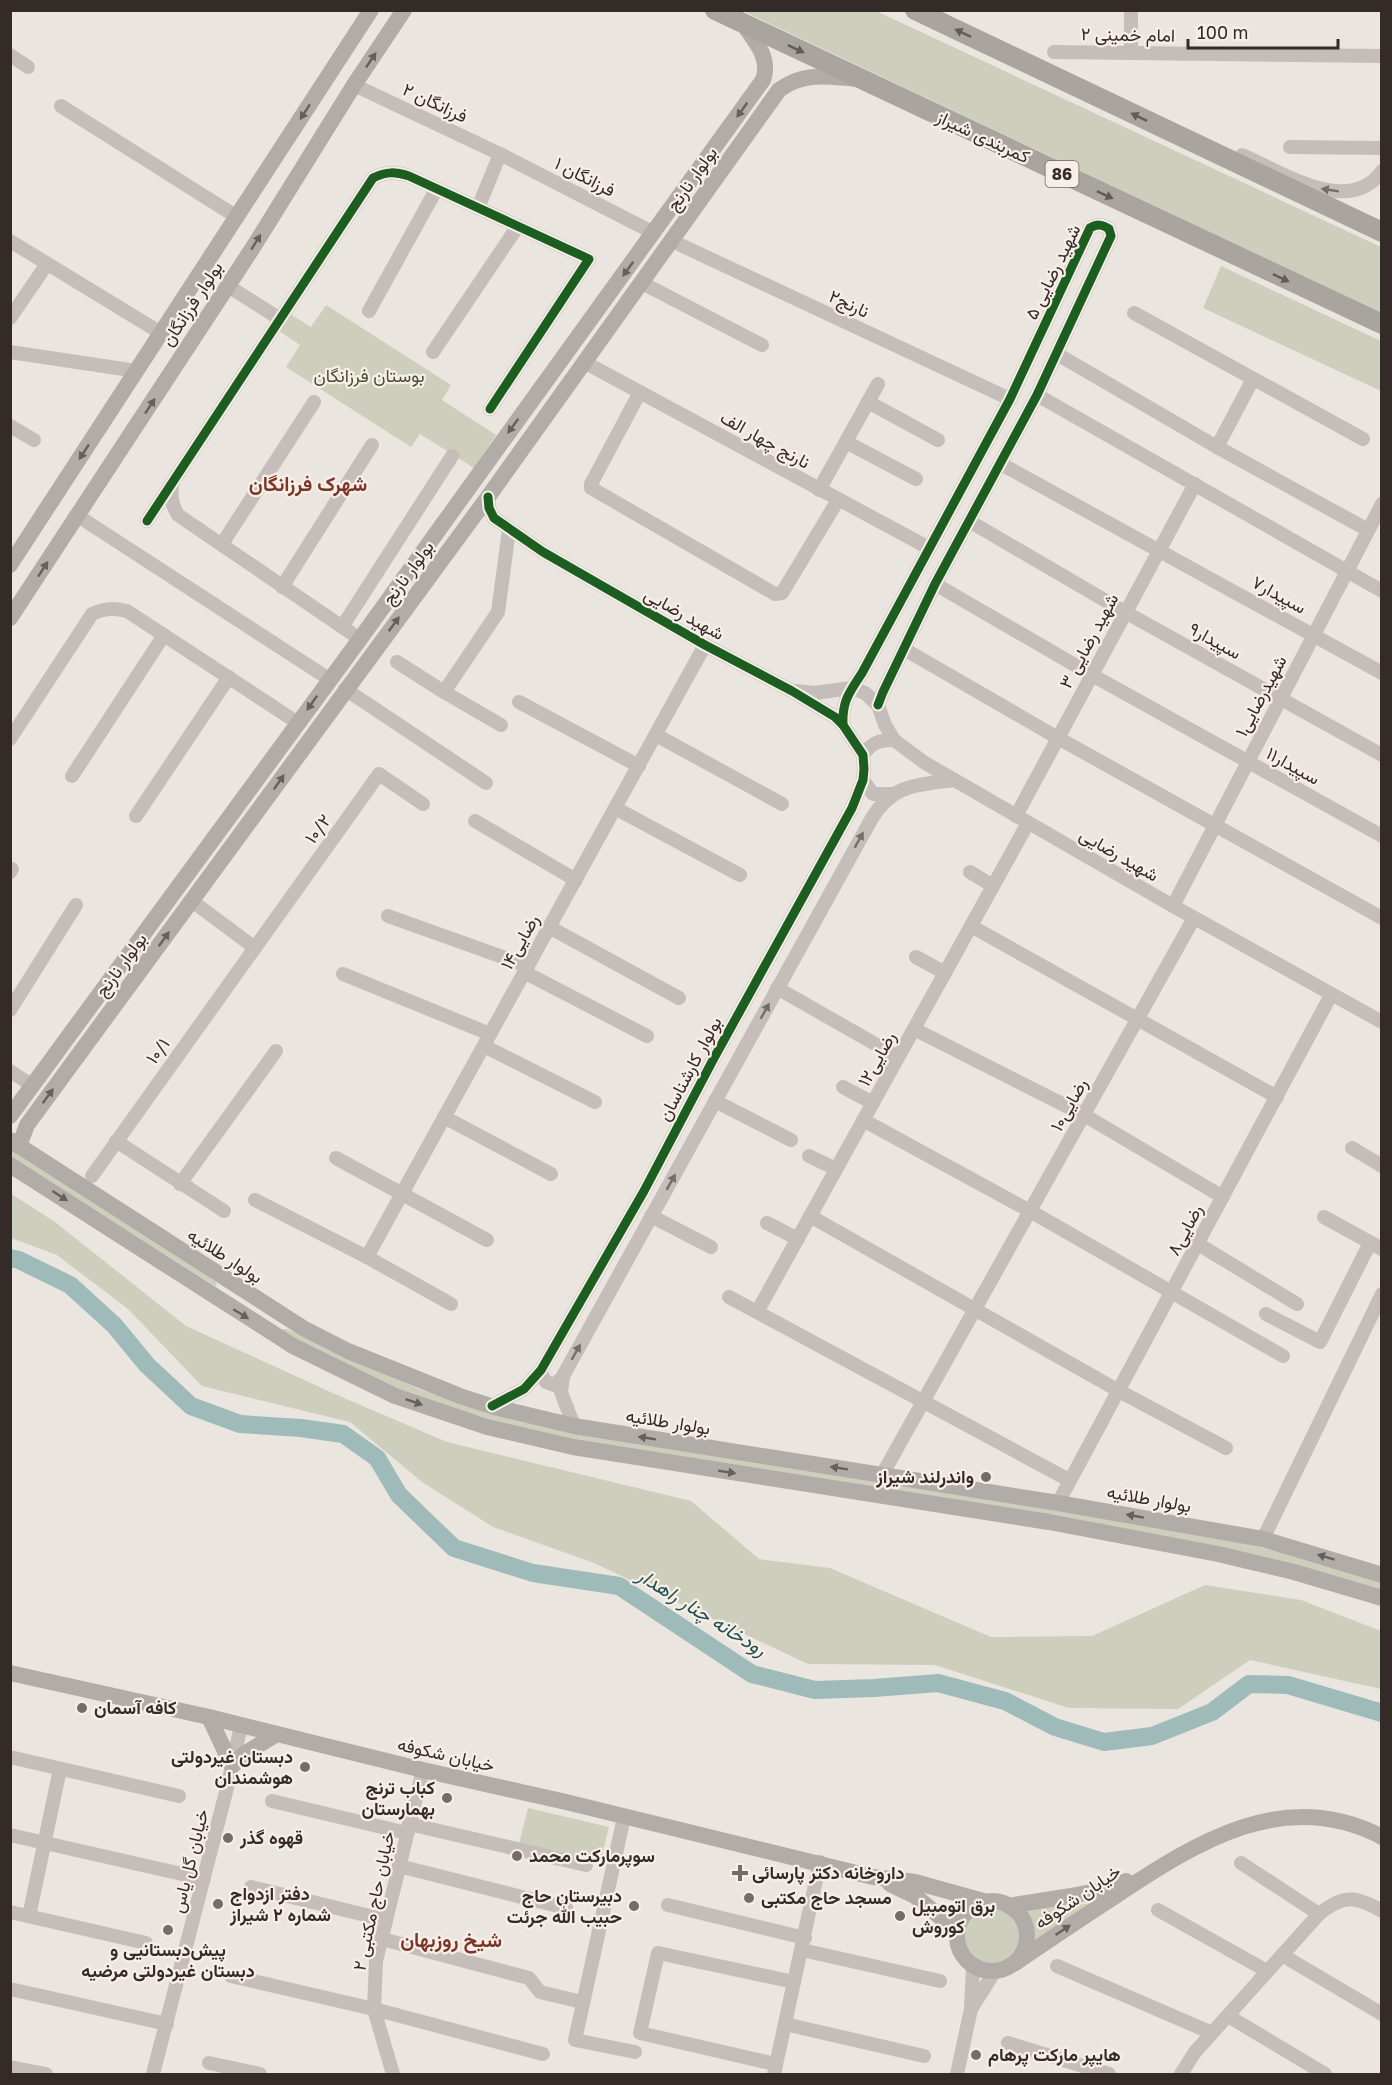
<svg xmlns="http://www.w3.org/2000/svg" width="1392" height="2085" font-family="'Golos Text',Vazirmatn,sans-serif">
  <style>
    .green { fill: #cdcebb }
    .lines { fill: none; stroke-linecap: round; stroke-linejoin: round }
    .river { stroke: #9fbbb9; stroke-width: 18 }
    .minor { stroke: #c4bdb9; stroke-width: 14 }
    .major { stroke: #b2aca9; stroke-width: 16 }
    .highway { stroke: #aaa49f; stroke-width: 20 }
    .cycleway-casing { stroke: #f7efe7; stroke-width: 13 }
    .cycleway { stroke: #1b5e20; stroke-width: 9 }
    .oneway { fill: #635b58 }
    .oneway2 { fill: #665f5c }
    .oneway3 { fill: #756d69 }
    .poi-dot { fill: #746c68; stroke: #f7efe7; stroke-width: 2 }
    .labels { text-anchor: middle; stroke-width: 4.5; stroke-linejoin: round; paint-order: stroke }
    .shield { fill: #f7efe7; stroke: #6e6661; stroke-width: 1.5 }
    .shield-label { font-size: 16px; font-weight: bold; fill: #342b28 }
    .street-label { font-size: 18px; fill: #342b28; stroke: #f7efe7 }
    .park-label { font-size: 18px; fill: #464f2e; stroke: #f7efe7 }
    .poi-label { font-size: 18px; font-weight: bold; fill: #342b28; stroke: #f7efe7; text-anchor: start }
    .neighbourhood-label { font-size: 20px; font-weight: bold; fill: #7a3729; stroke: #f7efe7 }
    .water-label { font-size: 20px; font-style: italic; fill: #225151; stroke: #f7efe7 }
  </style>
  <rect width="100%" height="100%" fill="#ebe5e0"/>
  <g class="green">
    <polygon points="743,11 876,11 1381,247 1381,313"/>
    <polygon points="1221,266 1381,341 1381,391 1203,308"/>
    <polygon points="326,305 451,385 442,400 496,435 474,468 420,434 411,447 286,367 300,345 276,329 287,312 311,327"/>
    <polygon points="10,1147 216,1282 217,1285 215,1286 11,1157"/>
    <polygon points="10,1193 55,1222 186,1326 337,1395 447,1442 691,1501 759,1559 830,1568 991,1637 1092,1636 1205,1585 1301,1600 1381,1631 1381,1689 1250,1660 1178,1709 1069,1708 935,1665 808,1664 594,1563 493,1527 422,1482 350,1422 202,1386 128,1309 57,1255 11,1238"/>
    <polygon points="282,1329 287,1329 421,1390 505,1417 1236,1541 1315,1561 1381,1582 1381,1592 532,1433 388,1387 291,1339"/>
    <polygon points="528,1808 609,1827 600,1863 519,1844"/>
    <polygon points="1097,1903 1038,1942 1033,1940 1033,1925 1026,1913 1028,1909"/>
    <circle cx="992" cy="1937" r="29"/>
  </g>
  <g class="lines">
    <polyline class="river" points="10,1258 19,1260 70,1285 114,1325 147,1365 191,1406 240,1424 301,1428 343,1434 377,1458 399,1495 454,1548 533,1573 619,1586 752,1674 815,1690 874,1688 938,1683 1005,1701 1055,1727 1104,1742 1152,1736 1212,1712 1249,1684 1288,1685 1382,1713"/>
    <g class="minor">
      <polyline points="1131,10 1131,52"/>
      <polyline points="1054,52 1382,56"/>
      <polyline points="10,55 28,67"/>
      <polyline points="354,85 500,154 654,233"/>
      <polyline points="61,106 237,217"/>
      <polyline points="1290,147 1382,148"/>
      <path d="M1242,155C1280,171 1349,218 1382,171"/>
      <polyline points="478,208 500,154"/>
      <polyline points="10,241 161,333"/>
      <polyline points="672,241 1010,399"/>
      <polyline points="642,283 762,345"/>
      <polyline points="228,286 280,319"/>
      <polyline points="369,311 436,190"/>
      <polyline points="1134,313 1363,439"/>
      <polyline points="10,318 47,264"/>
      <polyline points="10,352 137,371"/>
      <polyline points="433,352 518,226"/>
      <polyline points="1057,354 1217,447 1368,530"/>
      <polyline points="584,362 929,548"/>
      <polyline points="640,392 591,484 591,488 775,594 782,593 838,500"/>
      <polyline points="1037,395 1382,591"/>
      <polyline points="868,402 938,440"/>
      <polyline points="10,426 34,440"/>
      <polyline points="846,442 916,479"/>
      <polyline points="1217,447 1253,379"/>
      <polyline points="1001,464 1382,673"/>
      <path d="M172,484C171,496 171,504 178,515L360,639"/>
      <polyline points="819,490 878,384"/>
      <polyline points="488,497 489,508 494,518 543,552 705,645 792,691 835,717 843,725 863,755 864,769 863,780 852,808 714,1058 644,1191 541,1370 524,1389 492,1406"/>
      <polyline points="78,516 329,679"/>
      <path d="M147,521L373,178C387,171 395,172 409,176L589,259L490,409"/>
      <polyline points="969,521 1125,612 1382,755"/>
      <polyline points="222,544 314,402"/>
      <polyline points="935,584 1092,675 1382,836"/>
      <polyline points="282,587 372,445"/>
      <polyline points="342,627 452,456"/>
      <polyline points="904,649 1058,738 1382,918"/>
      <polyline points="397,662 444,692 501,725"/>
      <polyline points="345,689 486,783"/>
      <polyline points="796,691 814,693 852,688 865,693 878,705 885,725 894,740 925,763 1173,906 1382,1022"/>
      <polyline points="444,692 498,612 509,530"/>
      <polyline points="519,702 639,766"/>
      <path d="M843,725C842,701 849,693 862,673L1010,399L1090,228C1097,224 1102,224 1109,229L1111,236L1037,395L935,584L883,692L878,705"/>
      <polyline points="656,735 782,804"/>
      <path d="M10,739L92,614C105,608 114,608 127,611L298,723"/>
      <path d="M863,755C871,743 879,740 894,740"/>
      <polyline points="72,776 164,635"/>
      <polyline points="863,780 873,794 891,794"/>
      <polyline points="615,808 740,875"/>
      <polyline points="136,816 229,677"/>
      <polyline points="1016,816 1195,484"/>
      <polyline points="475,821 576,880"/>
      <polyline points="10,872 12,869"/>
      <polyline points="970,872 993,886"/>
      <polyline points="192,901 255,948"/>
      <polyline points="1173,906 1382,504"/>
      <polyline points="388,916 528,966"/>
      <polyline points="971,926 1277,1097"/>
      <polyline points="549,927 679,998"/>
      <polyline points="916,957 945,973"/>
      <polyline points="524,972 647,1036"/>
      <polyline points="343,974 490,1034"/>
      <polyline points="777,988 898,1057"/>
      <polyline points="10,1010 76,905"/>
      <polyline points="914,1029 1084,1115 1223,1197"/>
      <polyline points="484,1046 595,1102"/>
      <polyline points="10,1071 33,1086"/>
      <polyline points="843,1087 873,1103"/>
      <polyline points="715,1101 791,1140"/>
      <polyline points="444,1117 551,1174"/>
      <polyline points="863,1120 1030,1211 1283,1356"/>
      <polyline points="116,1141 224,1211"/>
      <polyline points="1352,1148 1382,1166"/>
      <polyline points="809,1156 836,1169"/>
      <polyline points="336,1158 487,1240"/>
      <polyline points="92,1176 379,774 423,804"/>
      <polyline points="180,1184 276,1051"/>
      <polyline points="255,1200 367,1257 451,1304"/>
      <polyline points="651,1216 711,1247"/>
      <polyline points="810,1216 1119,1391 1226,1448"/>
      <polyline points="1324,1217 1382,1249"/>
      <polyline points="767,1223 798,1239"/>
      <polyline points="1198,1244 1297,1304"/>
      <polyline points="367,1257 705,645"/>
      <polyline points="729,1297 1069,1480"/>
      <polyline points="757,1312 1028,823"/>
      <polyline points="1266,1314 1320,1342 1370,1243"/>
      <polyline points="540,1372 546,1382 554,1385 563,1377"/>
      <path d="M574,1426L561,1392L563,1376L872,818C893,784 917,785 954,780"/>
      <polyline points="882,1475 1194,918"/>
      <polyline points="1058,1503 1331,995"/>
      <polyline points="1263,1539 1382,1294"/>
      <polyline points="10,1757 179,1796"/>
      <polyline points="272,1801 407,1833"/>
      <polyline points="624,1817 575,2040 635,2052"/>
      <polyline points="409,1824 586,1865"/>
      <polyline points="10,1835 204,1879"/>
      <polyline points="1241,1863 1319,1914"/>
      <polyline points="399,1866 566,1908"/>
      <polyline points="251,1887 386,1920"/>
      <polyline points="668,1905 805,1938"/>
      <polyline points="1158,1910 1267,1971"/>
      <polyline points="10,1912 146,1943"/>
      <polyline points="29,1916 60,1769"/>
      <polyline points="382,1939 529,1978 540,1992 582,2002"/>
      <polyline points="802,1950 940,1981"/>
      <polyline points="1282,1955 1382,2014"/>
      <polyline points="1057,1966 1212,2033"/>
      <polyline points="231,1976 374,2009 543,2054"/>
      <polyline points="10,1989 167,2024"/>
      <polyline points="971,2009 995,1971"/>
      <polyline points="1228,2016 1325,2074"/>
      <polyline points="785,2024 924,2056"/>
      <polyline points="1008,2043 1109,2074"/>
      <polyline points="209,2063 260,2074"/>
      <polyline points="775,2064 640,2033 658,1953 794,1982"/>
      <polyline points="10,2067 46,2074"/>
      <polyline points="153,2074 227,1788 241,1726"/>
      <polyline points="393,2074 374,2009 376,1961 423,1770"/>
      <polyline points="774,2074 820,1862"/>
      <polyline points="957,2074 971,2009 973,1966"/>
      <path d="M1181,2074L1195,2052L1319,1914C1343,1895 1354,1895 1382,1911"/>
    </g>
    <g class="major">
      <polyline points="10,565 371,10"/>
      <polyline points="10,618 252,249 354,85 404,10"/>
      <path d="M10,1116L360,639L763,80C771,58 755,41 743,24"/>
      <polyline points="10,1140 303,1328 348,1351 460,1396 494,1407 574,1426 1058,1503 1263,1539 1382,1575"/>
      <path d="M19,1146L27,1125L488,497L779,90C805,71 828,77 858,79"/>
      <polyline points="10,1165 293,1346 395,1396 487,1427 573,1447 1049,1522 1218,1554 1294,1572 1382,1598"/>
      <polyline points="10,1673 209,1717 423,1770 566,1802 873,1877 915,1882 987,1902"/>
      <polyline points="209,1717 232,1766 244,1754 277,1734"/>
      <polyline points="890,1884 915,1896 957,1931"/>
      <circle cx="992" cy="1936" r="35"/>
      <path d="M1009,1906C1049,1898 1088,1897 1126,1881"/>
      <path d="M1015,1963C1049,1940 1083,1917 1117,1895C1197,1842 1285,1786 1382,1837"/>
    </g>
    <g class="highway">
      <polyline points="715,10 1382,324"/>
      <polyline points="915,10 1382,232"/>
    </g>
    <g class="cycleway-casing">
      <g id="cycleway">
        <polyline points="488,497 489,508 494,518 543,552 705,645 792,691 835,717 843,725 863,755 864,769 863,780 852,808 714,1058 644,1191 541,1370 524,1389 492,1406"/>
        <path d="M147,521L373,178C387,171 395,172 409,176L589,259L490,409"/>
        <path d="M843,725C842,701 849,693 862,673L1010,399L1090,228C1097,224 1102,224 1109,229L1111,236L1037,395L935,584L883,692L878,705"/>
      </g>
    </g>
    <use href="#cycleway" class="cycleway"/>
  </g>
  <defs><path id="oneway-solid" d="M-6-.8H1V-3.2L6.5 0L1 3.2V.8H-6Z" transform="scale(1.5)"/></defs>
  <g class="oneway">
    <use href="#oneway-solid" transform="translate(963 33) rotate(-154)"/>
    <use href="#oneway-solid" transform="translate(796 49) rotate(25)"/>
    <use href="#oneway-solid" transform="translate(1139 117) rotate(-154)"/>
    <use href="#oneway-solid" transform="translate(1105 195) rotate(25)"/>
    <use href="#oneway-solid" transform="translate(1281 278) rotate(25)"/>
  </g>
  <g class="oneway2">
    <use href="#oneway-solid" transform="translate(371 60) rotate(-56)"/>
    <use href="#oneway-solid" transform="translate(742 110) rotate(126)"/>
    <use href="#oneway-solid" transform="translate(305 112) rotate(123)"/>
    <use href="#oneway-solid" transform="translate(256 242) rotate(-58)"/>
    <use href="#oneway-solid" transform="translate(628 269) rotate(126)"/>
    <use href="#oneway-solid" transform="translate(150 406) rotate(-57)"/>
    <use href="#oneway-solid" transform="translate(513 426) rotate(126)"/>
    <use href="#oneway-solid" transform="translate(84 452) rotate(123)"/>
    <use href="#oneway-solid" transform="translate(43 569) rotate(-57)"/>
    <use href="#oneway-solid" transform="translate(394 624) rotate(-54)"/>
    <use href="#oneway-solid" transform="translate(312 703) rotate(125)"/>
    <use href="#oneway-solid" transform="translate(279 782) rotate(-55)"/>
    <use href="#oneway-solid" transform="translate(164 939) rotate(-54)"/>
    <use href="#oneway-solid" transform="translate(48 1096) rotate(-54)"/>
    <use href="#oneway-solid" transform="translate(60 1196) rotate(33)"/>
    <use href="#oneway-solid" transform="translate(241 1314) rotate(32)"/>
    <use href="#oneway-solid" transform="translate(414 1402) rotate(19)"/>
    <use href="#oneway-solid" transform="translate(647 1438) rotate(-171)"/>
    <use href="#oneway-solid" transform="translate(839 1468) rotate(-171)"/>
    <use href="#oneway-solid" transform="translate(727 1472) rotate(9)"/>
    <use href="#oneway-solid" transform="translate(1135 1516) rotate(-170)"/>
    <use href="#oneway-solid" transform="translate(1326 1557) rotate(-163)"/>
    <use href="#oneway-solid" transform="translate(1063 1930) rotate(-34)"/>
  </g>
  <g class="oneway3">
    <use href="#oneway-solid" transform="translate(1330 190) rotate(-171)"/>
    <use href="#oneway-solid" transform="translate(859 840) rotate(-61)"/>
    <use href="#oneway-solid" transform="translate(765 1011) rotate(-61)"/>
    <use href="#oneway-solid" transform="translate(671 1182) rotate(-61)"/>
    <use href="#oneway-solid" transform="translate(576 1352) rotate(-61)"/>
  </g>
  <g class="poi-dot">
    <circle cx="986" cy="1477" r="6"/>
    <circle cx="82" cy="1708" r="6"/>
    <circle cx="305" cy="1767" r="6"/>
    <circle cx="447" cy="1798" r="6"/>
    <circle cx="228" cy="1838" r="6"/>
    <circle cx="517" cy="1856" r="6"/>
    <path d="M737 1864h6v6h6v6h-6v6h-6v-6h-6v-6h6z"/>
    <circle cx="749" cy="1898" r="6"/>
    <circle cx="218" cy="1904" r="6"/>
    <circle cx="634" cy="1906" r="6"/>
    <circle cx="900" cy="1916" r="6"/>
    <circle cx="168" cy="1930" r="6"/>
    <circle cx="976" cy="2055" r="6"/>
  </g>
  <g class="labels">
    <rect class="shield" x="1045.5" y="161" width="33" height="26" rx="4.5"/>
    <g class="shield-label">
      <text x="1062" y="180">86</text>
    </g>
    <g class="street-label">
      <text transform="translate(1128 35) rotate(1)" y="6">امام خمینی ۲</text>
      <text transform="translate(435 103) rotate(25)" y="6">فرزانگان ۲</text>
      <text transform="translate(983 137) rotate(25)" y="6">کمربندی شیراز</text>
      <text transform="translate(585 177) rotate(27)" y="6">فرزانگان ۱</text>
      <text transform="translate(692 179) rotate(-55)" y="6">بولوار نارنج</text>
      <text transform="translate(1053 272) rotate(-64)" y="6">شهید رضایی ۵</text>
      <text transform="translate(192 304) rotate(-57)" y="6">بولوار فرزانگان</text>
      <text transform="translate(849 304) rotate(25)" y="6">نارنج۲</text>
      <text transform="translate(765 440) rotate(29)" y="6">نارنج چهار الف</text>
      <text transform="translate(408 573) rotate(-54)" y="6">بولوار نارنج</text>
      <text transform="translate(1279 595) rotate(29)" y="6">سپیدار۷</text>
      <text transform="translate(684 614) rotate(29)" y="6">شهید رضایی</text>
      <text transform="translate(1089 641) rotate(-62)" y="6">شهید رضایی ۳</text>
      <text transform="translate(1215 641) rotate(29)" y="6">سپیدار۹</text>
      <text transform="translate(1261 696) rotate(-62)" y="6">شهیدرضایی۱</text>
      <text transform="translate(1293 766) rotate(29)" y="6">سپیدار۱۱</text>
      <text transform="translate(318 829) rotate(-54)" y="6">۱۰/۲</text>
      <text transform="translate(1119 855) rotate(30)" y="6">شهید رضایی</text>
      <text transform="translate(520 942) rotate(-61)" y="6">رضایی۱۴</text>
      <text transform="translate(121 965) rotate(-54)" y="6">بولوار نارنج</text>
      <text transform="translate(158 1051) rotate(-54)" y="6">۱۰/۱</text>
      <text transform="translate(877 1059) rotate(-61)" y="6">رضایی۱۲</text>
      <text transform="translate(690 1069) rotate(-62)" y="6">بولوار کارشناسان</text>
      <text transform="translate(1069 1105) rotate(-61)" y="6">رضایی۱۰</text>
      <text transform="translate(1185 1230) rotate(-62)" y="6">رضایی۸</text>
      <text transform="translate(225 1256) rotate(33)" y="6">بولوار طلائیه</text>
      <text transform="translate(668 1422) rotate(9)" y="6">بولوار طلائیه</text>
      <text transform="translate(1149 1499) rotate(10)" y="6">بولوار طلائیه</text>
      <text transform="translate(446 1755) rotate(13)" y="6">خیابان شکوفه</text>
      <text transform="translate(190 1861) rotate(-76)" y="6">خیابان گل یاس</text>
      <text transform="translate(1078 1897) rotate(-34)" y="6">خیابان شکوفه</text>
      <text transform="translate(374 1901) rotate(-78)" y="6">خیابان حاج مکتبی ۲</text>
    </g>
    <g class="park-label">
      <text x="369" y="382">بوستان فرزانگان</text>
    </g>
    <g class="poi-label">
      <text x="974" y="1483" text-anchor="end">واندرلند شیراز</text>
      <text x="94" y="1714">کافه آسمان</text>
      <text x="293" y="1763" text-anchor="end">دبستان غیردولتی<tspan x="293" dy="21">هوشمندان</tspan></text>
      <text x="435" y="1794" text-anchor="end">کباب ترنج<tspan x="435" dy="21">بهمارستان</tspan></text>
      <text x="240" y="1844">قهوه گذر</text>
      <text x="529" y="1862">سوپرمارکت محمد</text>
      <text x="752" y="1879">داروخانه دکتر پارسائی</text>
      <text x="230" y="1900">دفتر ازدواج<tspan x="230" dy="21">شماره ۲ شیراز</tspan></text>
      <text x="622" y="1902" text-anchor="end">دبیرستان حاج<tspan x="622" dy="21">حبیب الله جرئت</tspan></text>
      <text x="761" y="1904">مسجد حاج مکتبی</text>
      <text x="912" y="1912">برق اتومبیل<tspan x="912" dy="21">کوروش</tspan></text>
      <text x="168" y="1956" text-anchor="middle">پیش‌دبستانیی و<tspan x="168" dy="21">دبستان غیردولتی مرضیه</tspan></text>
      <text x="988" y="2061">هایپر مارکت پرهام</text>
    </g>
    <g class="neighbourhood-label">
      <text x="308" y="491">شهرک فرزانگان</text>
      <text x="451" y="1947">شیخ روزبهان</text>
    </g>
    <g class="water-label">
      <text transform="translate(702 1612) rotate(32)" y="7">رودخانه چنار راهدار</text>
    </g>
  </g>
  <rect width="1392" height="2085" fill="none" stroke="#342b28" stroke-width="24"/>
  <path d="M1188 39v9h150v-9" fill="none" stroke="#342b28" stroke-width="3"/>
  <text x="1197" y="39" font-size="18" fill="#342b28" stroke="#f7efe7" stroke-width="4.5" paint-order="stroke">100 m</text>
</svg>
